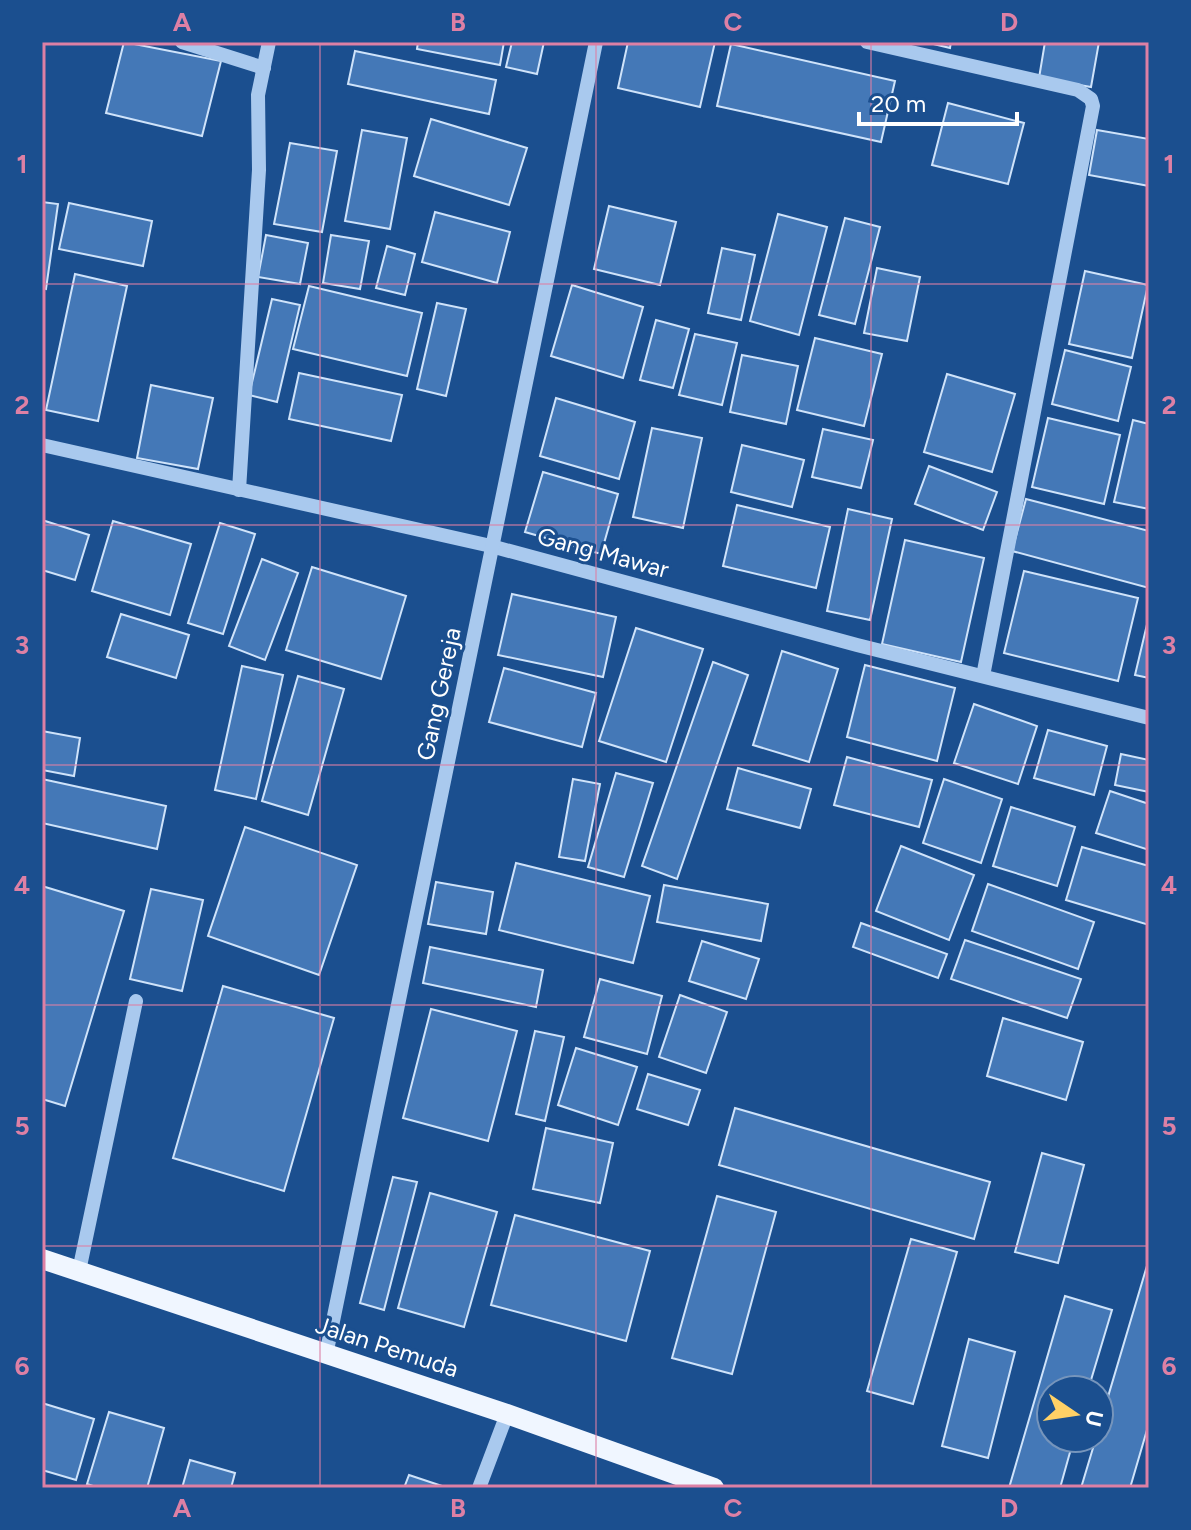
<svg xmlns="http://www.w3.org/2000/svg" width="1191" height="1530" font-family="Figtree,sans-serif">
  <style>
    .building { fill: #4478b7; stroke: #cfe3fa; stroke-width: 2 }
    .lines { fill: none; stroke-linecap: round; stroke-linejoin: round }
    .minor { stroke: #a9c9ee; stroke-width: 14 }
    .major { stroke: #f0f6ff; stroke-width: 20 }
    .grid { fill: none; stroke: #dd80a5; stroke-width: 2; stroke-opacity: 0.55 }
    .labels { text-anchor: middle; stroke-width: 6; stroke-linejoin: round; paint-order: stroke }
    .street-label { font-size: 24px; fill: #fff; stroke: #1b4f8f }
    .neatline { fill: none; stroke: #dd80a5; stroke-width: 3 }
    .grid-label { font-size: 26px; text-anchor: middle; font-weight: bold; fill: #dd80a5 }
  </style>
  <rect width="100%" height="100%" fill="#1b4f8f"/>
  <g class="building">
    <polygon points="124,42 221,61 202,136 106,113"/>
    <polygon points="418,42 504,42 500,65 417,49"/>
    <polygon points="512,42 544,42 537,74 506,67"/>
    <polygon points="628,42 715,42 700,107 618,88"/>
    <polygon points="925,42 951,42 950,48"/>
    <polygon points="1045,42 1099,42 1091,87 1039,78"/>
    <polygon points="731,44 895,81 881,142 717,106"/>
    <polygon points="355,51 496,80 489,114 348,84"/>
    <polygon points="948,103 1024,123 1008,184 932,165"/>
    <polygon points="431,119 527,148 509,205 414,176"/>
    <polygon points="362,130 407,138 390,229 345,221"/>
    <polygon points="1097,130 1149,139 1149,186 1089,175"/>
    <polygon points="290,143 337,151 322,232 274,224"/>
    <polygon points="42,202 58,204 46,289 42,288"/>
    <polygon points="69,203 152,221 143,266 59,249"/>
    <polygon points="609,206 676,222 660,285 594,269"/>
    <polygon points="435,212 510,232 497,283 422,262"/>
    <polygon points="778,214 827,227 799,335 750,321"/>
    <polygon points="845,218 880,227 855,324 819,315"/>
    <polygon points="266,235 308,243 300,284 258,277"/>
    <polygon points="331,235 369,241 360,289 323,283"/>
    <polygon points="387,246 415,254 405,295 376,288"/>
    <polygon points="722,248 755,255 741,320 708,313"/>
    <polygon points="877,268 920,277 907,341 864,333"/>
    <polygon points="1085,271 1148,285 1132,358 1069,344"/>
    <polygon points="75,274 127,286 98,421 46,410"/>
    <polygon points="572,285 643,307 623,378 551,356"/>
    <polygon points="309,286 422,313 407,376 293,349"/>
    <polygon points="272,299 300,305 277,402 249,395"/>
    <polygon points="437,303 466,309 446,396 417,389"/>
    <polygon points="656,320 689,329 673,388 640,380"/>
    <polygon points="695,334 737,343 722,405 679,395"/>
    <polygon points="815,338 882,354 864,426 797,410"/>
    <polygon points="1065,350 1131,367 1118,421 1052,404"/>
    <polygon points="742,355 798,366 786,424 730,412"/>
    <polygon points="299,373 402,395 391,441 289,419"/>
    <polygon points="947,374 1015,394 992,472 924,452"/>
    <polygon points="151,385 213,398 198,469 137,458"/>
    <polygon points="556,398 635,422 619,479 540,456"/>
    <polygon points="1048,418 1120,435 1104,504 1032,487"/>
    <polygon points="1133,420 1149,424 1149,509 1114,502"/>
    <polygon points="652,428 702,438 683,528 633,517"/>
    <polygon points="823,429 873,440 861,488 812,477"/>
    <polygon points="742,445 804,460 792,507 731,492"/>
    <polygon points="929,466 997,492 983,530 915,504"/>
    <polygon points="543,472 618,494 601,554 525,532"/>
    <polygon points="1026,499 1149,531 1149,588 1012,551"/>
    <polygon points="737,505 830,527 816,588 723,566"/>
    <polygon points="848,509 892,519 870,620 827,611"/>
    <polygon points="42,520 89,535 75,580 42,570"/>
    <polygon points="113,521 191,544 170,615 92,591"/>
    <polygon points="220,523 255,534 223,634 188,623"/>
    <polygon points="905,540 984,558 961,662 882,644"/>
    <polygon points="262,559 298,573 265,660 229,646"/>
    <polygon points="312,567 406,596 381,679 286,650"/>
    <polygon points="1024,571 1138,598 1118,681 1004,653"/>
    <polygon points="512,594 616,617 603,677 498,655"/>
    <polygon points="121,614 189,635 176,678 107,657"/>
    <polygon points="1149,616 1149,678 1135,675"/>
    <polygon points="636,628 703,649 666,762 599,741"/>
    <polygon points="782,651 838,669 809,762 753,745"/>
    <polygon points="713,662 748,675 677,879 642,866"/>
    <polygon points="865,665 955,688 937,761 847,737"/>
    <polygon points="242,666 283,675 256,799 215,790"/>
    <polygon points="504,668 596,693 582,747 489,722"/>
    <polygon points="298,676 344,689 308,815 262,801"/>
    <polygon points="974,704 1037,726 1018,784 954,763"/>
    <polygon points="1048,730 1107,746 1094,795 1034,778"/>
    <polygon points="42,731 80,738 74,776 42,770"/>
    <polygon points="1121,754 1149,760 1149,792 1115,785"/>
    <polygon points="847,757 932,780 919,827 834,805"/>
    <polygon points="738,768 811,789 800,828 727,809"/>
    <polygon points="616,773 653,783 624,877 588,867"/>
    <polygon points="42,779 166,806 157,849 42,823"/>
    <polygon points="573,779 600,784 585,861 559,857"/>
    <polygon points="944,779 1002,799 981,863 923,843"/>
    <polygon points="1110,791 1149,804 1149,850 1096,833"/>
    <polygon points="1011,807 1075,827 1057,886 993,866"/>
    <polygon points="245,827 357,865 319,975 208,936"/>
    <polygon points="901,846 974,875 949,940 876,911"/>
    <polygon points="1082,847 1149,866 1149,925 1066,900"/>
    <polygon points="516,863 650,896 633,963 499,930"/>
    <polygon points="436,882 493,892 486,934 428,924"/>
    <polygon points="988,884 1094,922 1078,969 972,931"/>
    <polygon points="664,885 768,904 761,941 657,922"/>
    <polygon points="42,886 124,911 65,1106 42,1099"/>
    <polygon points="151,889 203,900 182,991 130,979"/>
    <polygon points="861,923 947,954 938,978 853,947"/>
    <polygon points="965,940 1081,979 1067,1018 951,979"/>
    <polygon points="702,941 759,959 746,999 689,981"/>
    <polygon points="430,947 543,970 536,1007 423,983"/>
    <polygon points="600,979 662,996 647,1054 584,1037"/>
    <polygon points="223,986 334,1018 284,1191 173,1158"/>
    <polygon points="680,995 727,1012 706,1073 659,1057"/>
    <polygon points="431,1009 517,1031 488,1141 403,1118"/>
    <polygon points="1003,1018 1083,1042 1066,1100 987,1076"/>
    <polygon points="535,1031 564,1037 545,1121 516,1114"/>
    <polygon points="576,1048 637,1067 618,1125 558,1105"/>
    <polygon points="648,1074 700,1090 688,1125 637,1109"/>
    <polygon points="735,1108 990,1182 974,1239 719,1165"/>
    <polygon points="546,1128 613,1143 600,1203 533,1189"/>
    <polygon points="1042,1153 1084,1165 1058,1263 1015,1252"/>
    <polygon points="393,1177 417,1182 384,1310 360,1303"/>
    <polygon points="430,1193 497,1212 464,1327 398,1308"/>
    <polygon points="717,1196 776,1212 732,1374 672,1358"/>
    <polygon points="515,1215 650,1251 626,1341 491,1305"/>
    <polygon points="911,1239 957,1252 913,1404 867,1391"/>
    <polygon points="1149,1259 1149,1423 1130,1488 1081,1488 1096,1438 1099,1438 1099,1427"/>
    <polygon points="1065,1296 1112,1310 1088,1390 1051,1390 1051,1438 1074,1438 1060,1488 1009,1488"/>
    <polygon points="969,1339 1015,1352 988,1458 942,1446"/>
    <polygon points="42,1403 94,1419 76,1480 42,1470"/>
    <polygon points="109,1412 164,1428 147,1488 99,1488 87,1484"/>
    <polygon points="190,1460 235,1473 231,1488 182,1488"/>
    <polygon points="409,1475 448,1488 404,1488"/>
  </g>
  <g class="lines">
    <g class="minor">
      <polyline points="182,42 264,68"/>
      <polyline points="867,42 1078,90 1091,99 1093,106 983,676"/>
      <polyline points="42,445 491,546 857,645 1149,718"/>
      <polyline points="239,490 259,170 258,95 269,42"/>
      <polyline points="79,1271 136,1001"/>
      <polyline points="326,1355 596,42"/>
      <polyline points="479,1488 507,1414"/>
    </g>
    <polyline class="major" points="42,1259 507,1414 714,1488"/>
  </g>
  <path class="grid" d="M320,42V1488M596,42V1488M871,42V1488M42,284H1149M42,525H1149M42,765H1149M42,1005H1149M42,1246H1149"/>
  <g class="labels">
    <g class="street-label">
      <text transform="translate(603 553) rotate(15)" y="8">Gang Mawar</text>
      <text transform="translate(439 694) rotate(-78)" y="8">Gang Gereja</text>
      <text transform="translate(387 1347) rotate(18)" y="8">Jalan Pemuda</text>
    </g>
  </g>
  <rect width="1191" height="1530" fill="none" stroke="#1b4f8f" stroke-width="88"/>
  <g transform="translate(1075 1414) rotate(103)"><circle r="38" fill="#1b4f8f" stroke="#7695bc" stroke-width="2"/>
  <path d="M0-6L14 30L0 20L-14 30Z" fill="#ffd166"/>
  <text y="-12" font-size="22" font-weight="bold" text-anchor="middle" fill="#ffffff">U</text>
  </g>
  <path d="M859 112v12h158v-12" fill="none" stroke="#ffffff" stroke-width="4"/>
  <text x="871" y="112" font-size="24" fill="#ffffff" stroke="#1b4f8f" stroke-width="6" paint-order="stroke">20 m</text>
  <rect x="44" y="44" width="1103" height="1442" class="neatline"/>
  <g class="grid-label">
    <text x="182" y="31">A</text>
    <text x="458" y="31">B</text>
    <text x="733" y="31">C</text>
    <text x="1009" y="31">D</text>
    <text x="22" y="173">1</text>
    <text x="1169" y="173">1</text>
    <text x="22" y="414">2</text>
    <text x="1169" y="414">2</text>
    <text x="22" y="654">3</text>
    <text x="1169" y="654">3</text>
    <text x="22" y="894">4</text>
    <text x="1169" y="894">4</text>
    <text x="22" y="1135">5</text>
    <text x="1169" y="1135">5</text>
    <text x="22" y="1375">6</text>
    <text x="1169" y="1375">6</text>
    <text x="182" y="1517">A</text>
    <text x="458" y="1517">B</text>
    <text x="733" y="1517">C</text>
    <text x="1009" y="1517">D</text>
  </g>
</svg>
